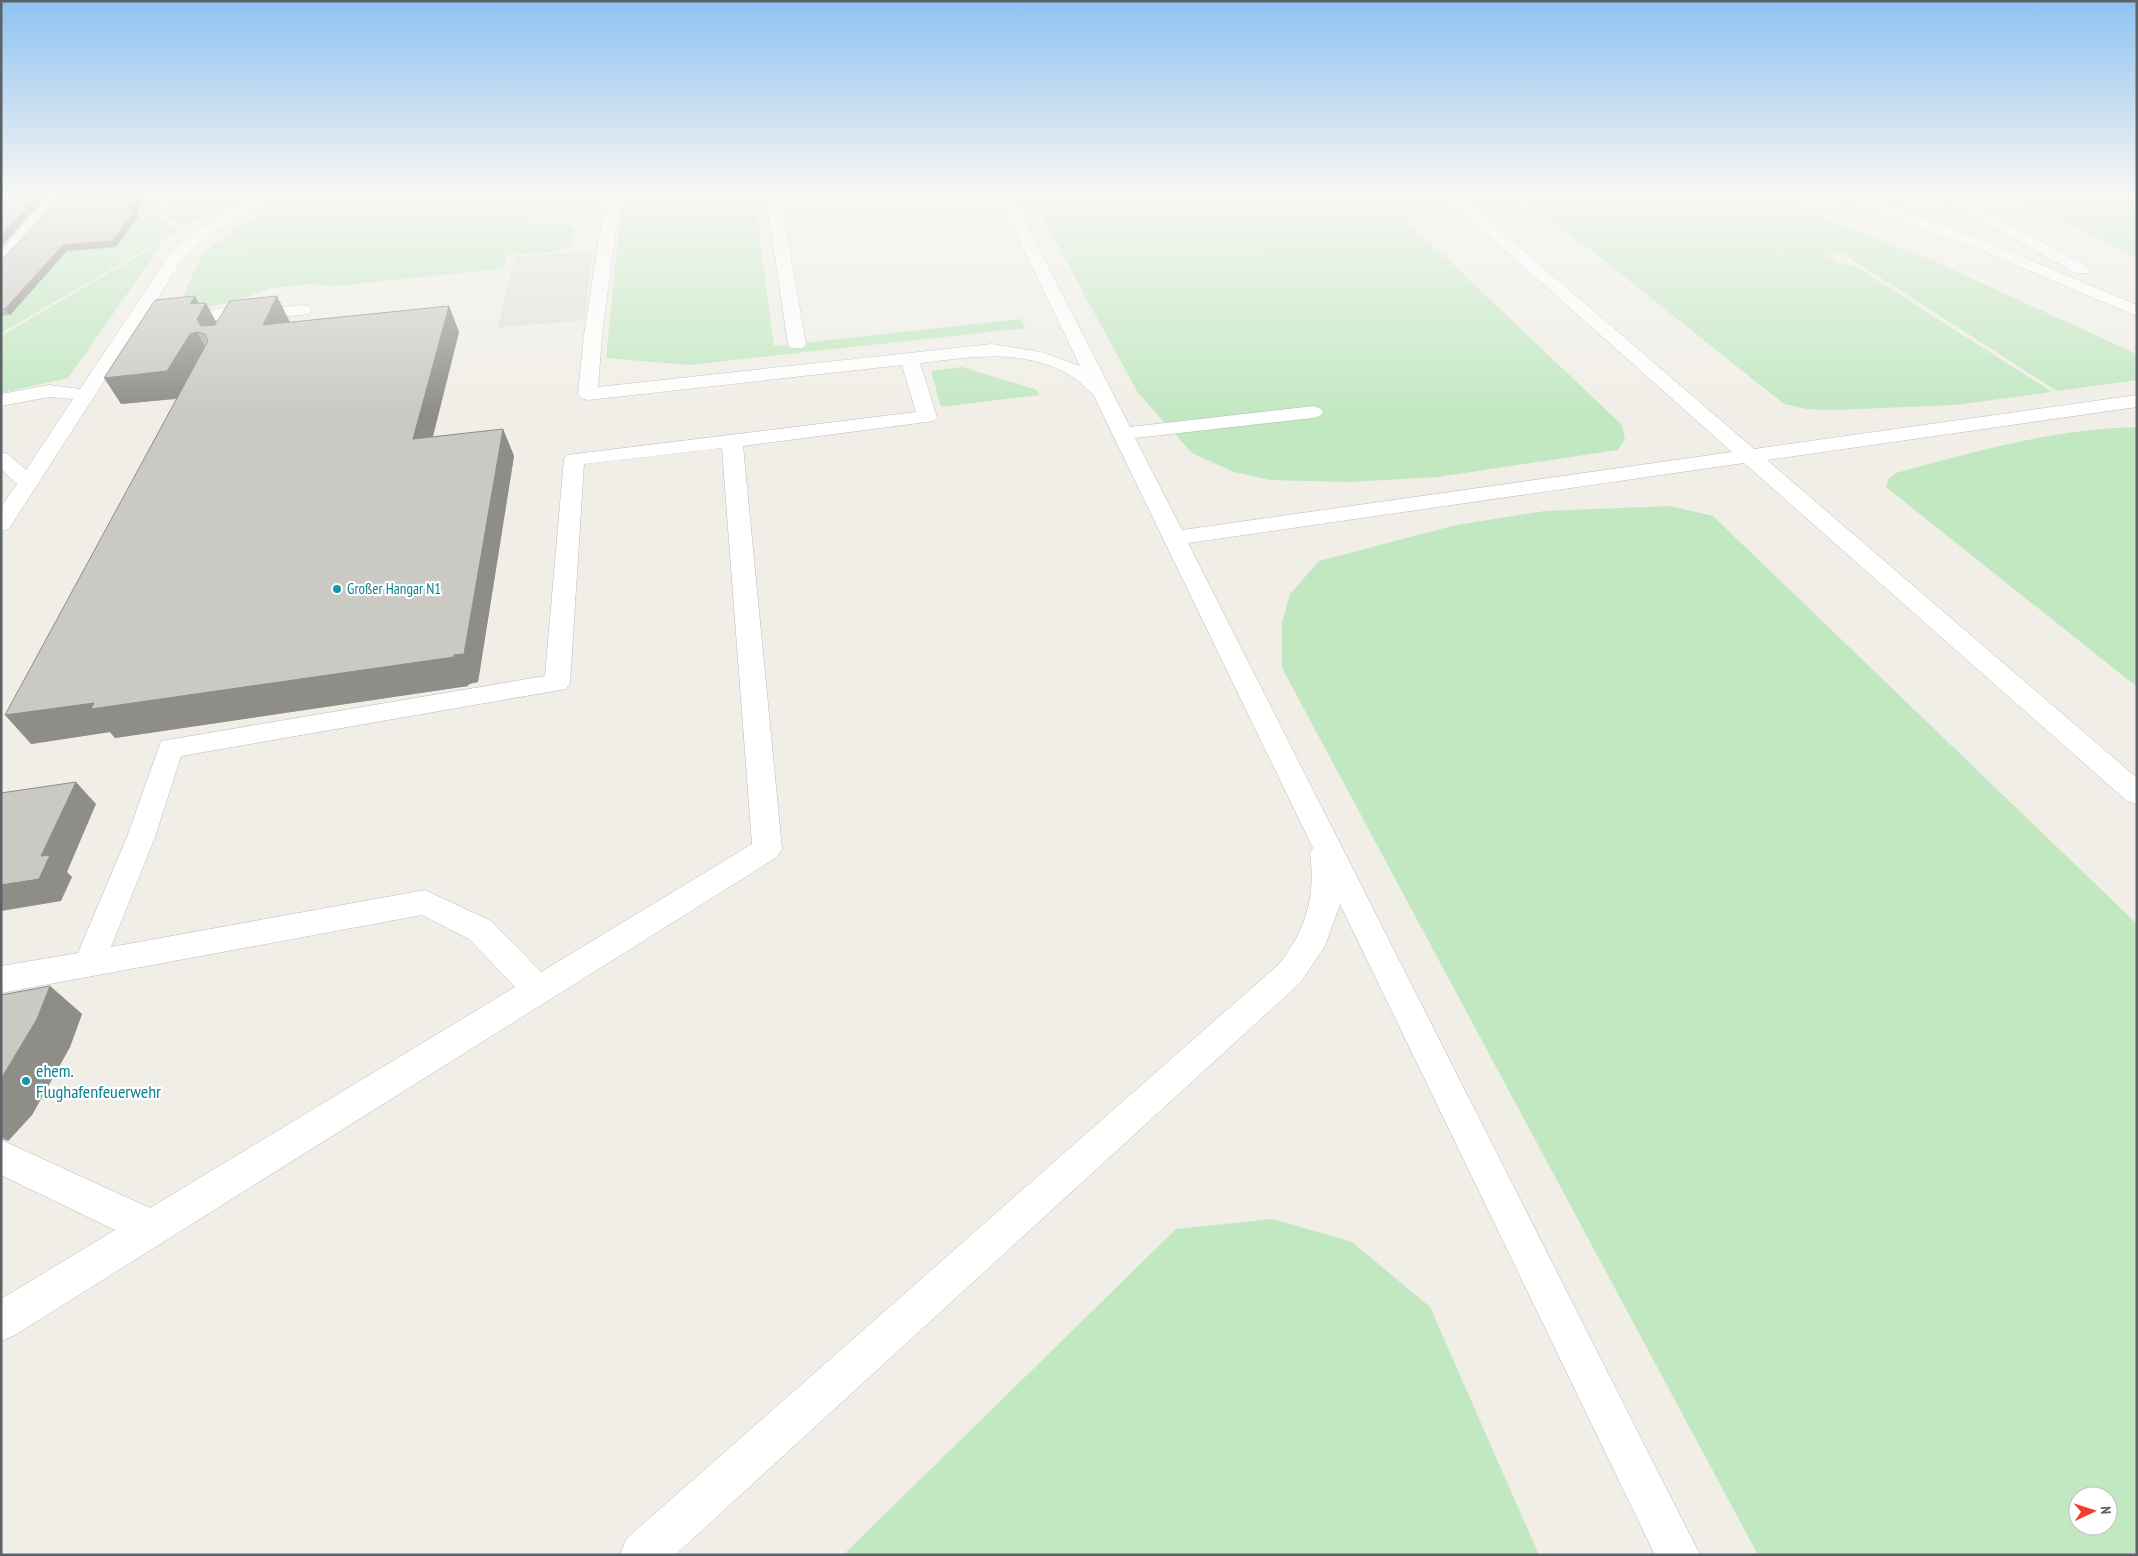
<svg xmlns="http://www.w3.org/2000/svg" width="2138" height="1556" font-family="'PT Sans Narrow',sans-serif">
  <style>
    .industrial { fill: #e1e0da }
    .green { fill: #c2e8c2; fill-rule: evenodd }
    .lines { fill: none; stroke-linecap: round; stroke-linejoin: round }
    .minor-casing { stroke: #b8bcc0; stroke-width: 1 }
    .minor { fill: #fff; fill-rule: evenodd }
    .wall { fill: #afada8 }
    .shaded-wall { fill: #8e8d88 }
    .building { fill: #cbc9c3; stroke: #8e8d88 }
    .culture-dot { fill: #0f9aa8; stroke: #fff; stroke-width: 2 }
    .labels { text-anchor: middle; stroke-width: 4.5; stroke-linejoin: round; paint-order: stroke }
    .culture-label { font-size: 15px; fill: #0d838f; stroke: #fff; text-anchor: start }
    .near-culture-label { font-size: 18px; fill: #0d838f; stroke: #fff; text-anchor: start }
  </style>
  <rect width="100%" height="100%" fill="#f0eee6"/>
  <polygon class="industrial" points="592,251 585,320 498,328 515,257"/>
  <g class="green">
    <polygon points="1,196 179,196 156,217 179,230 1,333"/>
    <path d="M183,196H248C222,211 198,230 168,219L170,210Z"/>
    <polygon points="396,196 534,196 529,216 532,222 570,223 576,231 569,247 554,252 509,255 502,269 336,286 309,284 271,288 237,301 203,308 182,299 202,254 238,227 269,209"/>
    <polygon points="675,196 754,196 774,346 1021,319 1025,328 690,365 606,358 621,207 657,202 657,204 675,202"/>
    <polygon points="1031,196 1381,196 1622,425 1625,439 1618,450 1438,477 1349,482 1270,480 1234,472 1192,453 1138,393"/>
    <polygon points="1523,196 1767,196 1936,262 2132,352 2137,355 2137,380 2057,391 1842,253 1828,256 1839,263 1855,266 2052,392 1955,405 1833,410 1807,409 1784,404"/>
    <polygon points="2016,196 2137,196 2137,258"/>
    <polygon points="158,244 162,244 68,378 1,393 1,336"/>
    <polygon points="962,367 1037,390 1039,395 941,407 931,371"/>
    <path d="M2137,427V687L1886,487L1889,478L1896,473C1976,451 2054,429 2137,427Z"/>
    <path d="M1670,506L1713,516L2137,924V1555H1758L1282,668V622L1290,594L1319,561L1456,525L1545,511ZM2078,1496H2108V1526H2078Z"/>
    <polygon points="1273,1219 1352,1242 1430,1307 1539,1555 843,1555 1176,1229"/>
  </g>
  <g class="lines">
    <g class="minor-casing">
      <g id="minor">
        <polygon points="49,196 64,196 44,222 7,263 1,265 1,250"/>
        <polygon points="163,196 177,196 167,211 162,213 154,208"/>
        <polygon points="251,196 268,196 209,236 184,257 12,524 9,529 1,531 1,507 17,484 1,469 1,452 8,454 26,470 73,399 49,397 1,406 1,394 49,385 80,389 172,251 197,230"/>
        <path d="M606,196H620L602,335L598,387L992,344L1041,352L1080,366L998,196H1012L1130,427L1313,406L1320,408L1323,412L1320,416L1313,418L1135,438L1182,530L1732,452L1444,196H1460L1754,449L2137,395V407L1767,460L2137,778V804L2127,801L1744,463L1188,543L1700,1555H1655L1340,904L1325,946L1301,982L675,1555H620L626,1539L1279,964C1306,930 1316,896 1310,853L1313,848L1093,394C1086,389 1081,382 1073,377C1024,347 973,357 920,363L937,417L934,421L743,446L782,849L777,857L15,1335L1,1341V1299L115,1230L1,1175V1140L150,1208L515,987L469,939L422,915L1,993V966L78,953L127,837L161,741L545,676L564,459L567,455L916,412L902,365L588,400L581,398L578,394L584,335ZM722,448L752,844L541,972L491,921L425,890L111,947L155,837L181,756L566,689L570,683L584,464Z"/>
        <polygon points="766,196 780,196 806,344 803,348 791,348 788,344"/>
        <polygon points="1842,196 1863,196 1995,245 2137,305 2137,316 1983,251 1844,199"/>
        <polygon points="1937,196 1955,196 2088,267 2090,270 2088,273 2076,273"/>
        <polygon points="303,305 309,306 312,310 309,314 238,322 228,319 176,323 170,322 167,318 170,314 176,313 231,308 242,312"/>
      </g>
    </g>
    <use href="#minor" class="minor"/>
  </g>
  <g class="wall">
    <polygon points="137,212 139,216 116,247 67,251 10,315 1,316 1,258"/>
    <polygon points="199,304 217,322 290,322 449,306 459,332 433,437 503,429 514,456 478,682 469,684 468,686 115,738 110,732 31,744 176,399 121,404"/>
    <polygon points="50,986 82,1014 70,1047 32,1115 8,1141 1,1139 1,995"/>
  </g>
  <g class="shaded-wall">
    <polygon points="37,196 46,196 1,247 1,236"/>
    <polygon points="139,196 147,196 137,212 139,216 116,247 67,251 10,315 5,309 63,245 130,210"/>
    <polygon points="195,296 202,309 206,303 220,329 211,345 197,319 190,304"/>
    <polygon points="277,296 290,322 263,325"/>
    <polygon points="449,306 459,332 425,467 413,439"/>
    <polygon points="197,332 211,358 183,398 121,404 104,378 190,334"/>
    <polygon points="503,429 514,456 478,682 469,684 468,686 115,738 110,732 31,744 5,715"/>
    <polygon points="76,782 96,804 67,872 72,877 61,901 1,911 1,885 41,856"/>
    <polygon points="50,986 82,1014 70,1047 32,1115 8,1141 1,1136 1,1079"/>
  </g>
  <g class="building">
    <polygon points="1,196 37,196 1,236"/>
    <polygon points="56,196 139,196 130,210 136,210 112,241 63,245 5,309 1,309 1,258 4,258 42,217"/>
    <polygon points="195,296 190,304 206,303 197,319 201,326 215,325 230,301 277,296 263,325 449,306 413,439 503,429 464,654 454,655 454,657 91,709 94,703 5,715 208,341 205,334 197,332 190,334 167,371 104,378 155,300"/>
    <polygon points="76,782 41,856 50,855 39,879 1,885 1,793"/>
    <polygon points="50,986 37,1019 1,1079 1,995"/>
  </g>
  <linearGradient id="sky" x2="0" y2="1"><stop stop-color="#8ec2f1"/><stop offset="0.47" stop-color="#f8f7f4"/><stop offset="1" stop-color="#f8f7f4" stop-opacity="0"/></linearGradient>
  <rect width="2138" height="414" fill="url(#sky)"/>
  <g class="culture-dot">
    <circle cx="337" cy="589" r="5"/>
    <circle cx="26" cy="1081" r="5"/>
  </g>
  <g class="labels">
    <g class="culture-label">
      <text x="347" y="594">Großer Hangar N1</text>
    </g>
    <g class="near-culture-label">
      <text x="36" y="1077">ehem.<tspan x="36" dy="21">Flughafenfeuerwehr</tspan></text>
    </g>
  </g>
  <rect width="2138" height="1556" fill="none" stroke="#5d6267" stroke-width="5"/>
  <g transform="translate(2093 1511) rotate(86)"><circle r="24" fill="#ffffff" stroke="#bec0c2"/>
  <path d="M0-4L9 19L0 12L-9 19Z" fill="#ef3e2d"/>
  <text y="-8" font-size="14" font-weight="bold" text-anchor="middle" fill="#5d6267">N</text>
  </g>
</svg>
